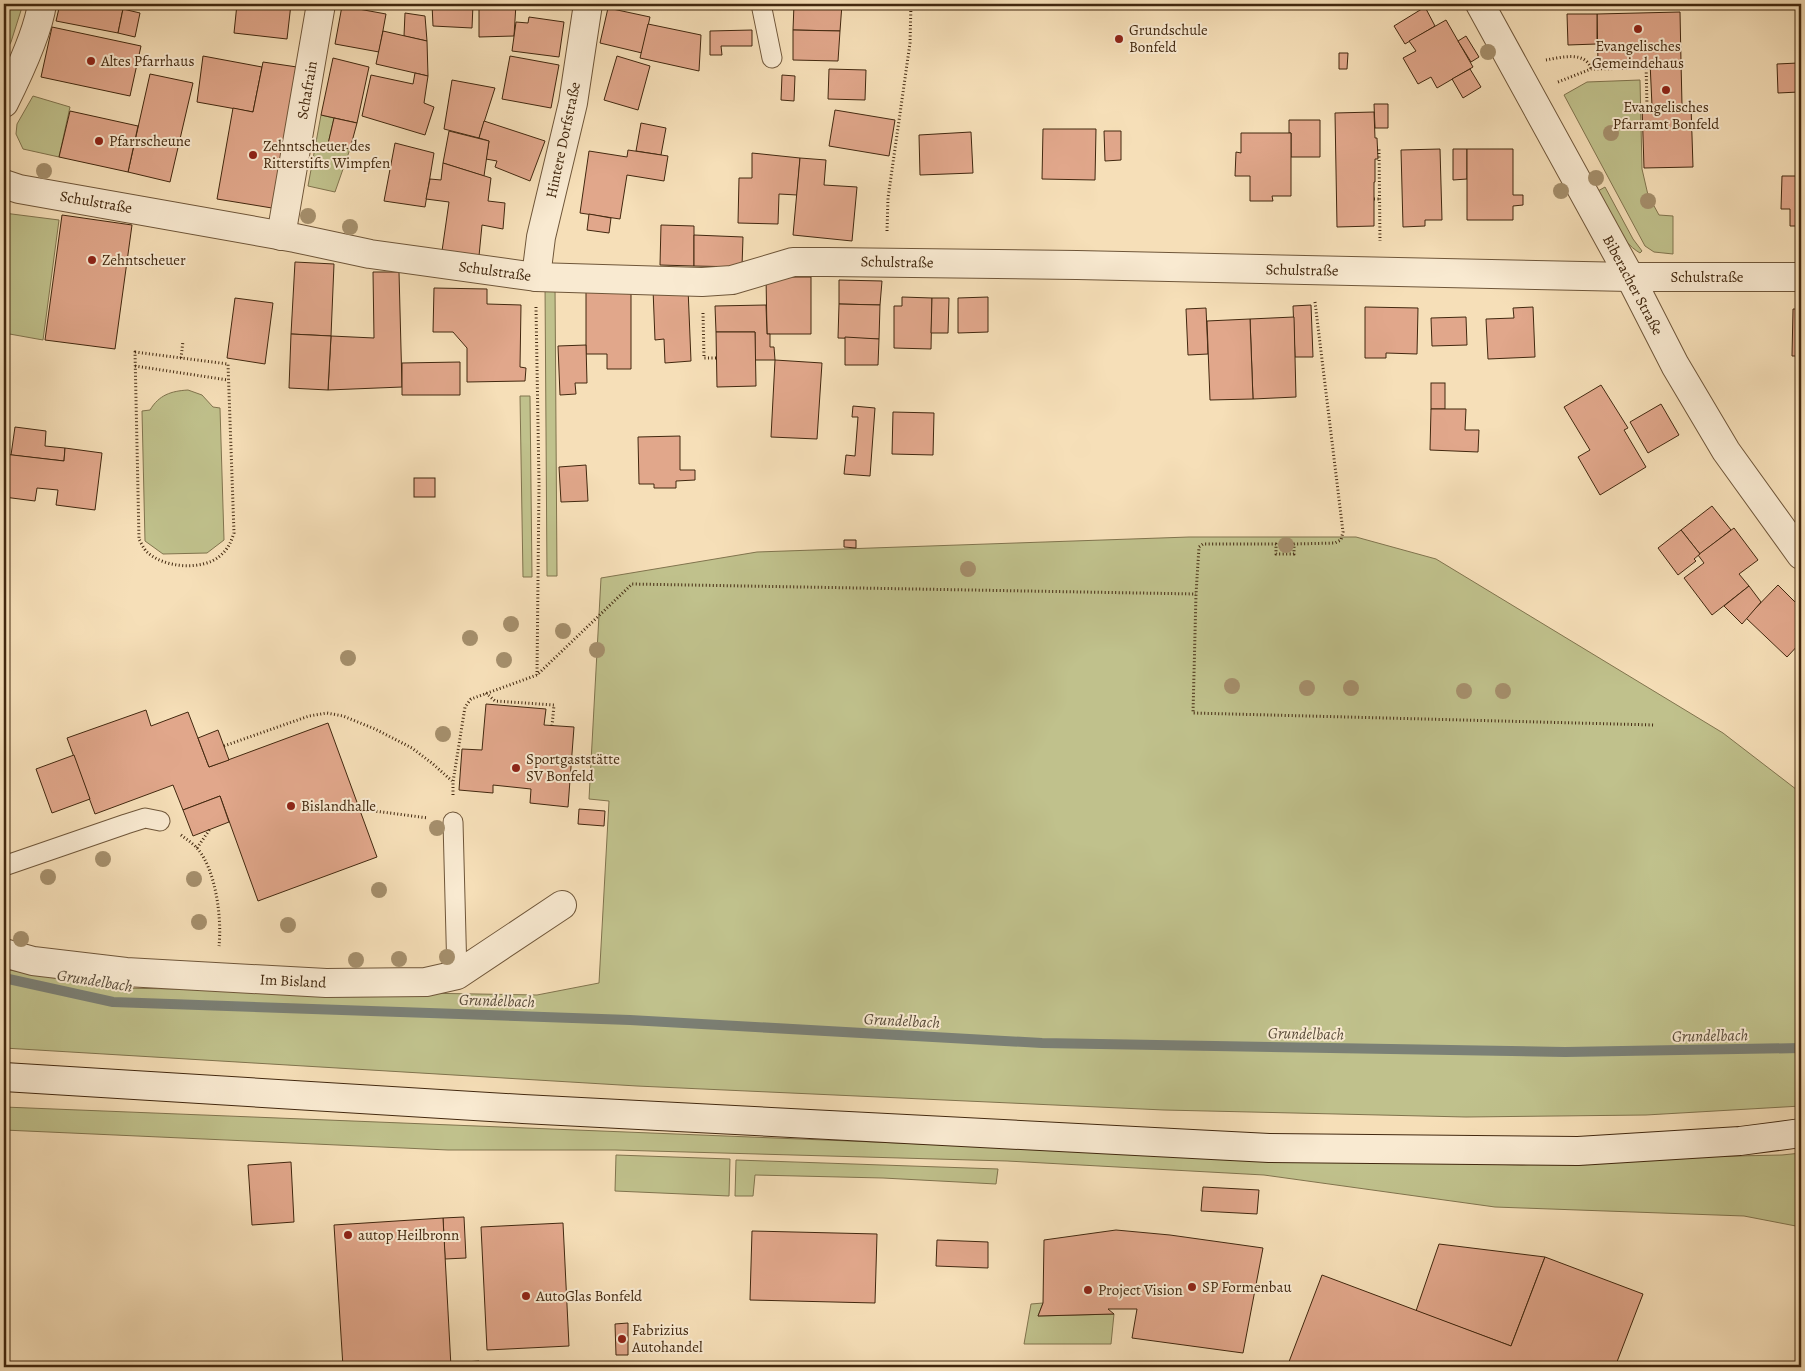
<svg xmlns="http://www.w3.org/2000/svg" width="1805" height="1371" font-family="Alegreya,serif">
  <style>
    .green { fill: #c0c18c; stroke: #81744e }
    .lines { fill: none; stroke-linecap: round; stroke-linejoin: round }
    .stream { stroke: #7b8076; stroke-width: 10 }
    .building { fill: #e1a78b; stroke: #42280f }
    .lane-casing { stroke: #6f5639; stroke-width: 21 }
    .street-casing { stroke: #6f5639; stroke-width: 30 }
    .secondary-casing { stroke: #42280f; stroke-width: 30 }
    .path { stroke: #42280f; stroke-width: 3; stroke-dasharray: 1 2.5; stroke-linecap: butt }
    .lane { stroke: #f9ead1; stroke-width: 19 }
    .street { stroke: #f9ead1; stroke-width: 28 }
    .secondary { stroke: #f9ead1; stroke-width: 28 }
    .tree { fill: #a58f6c }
    .poi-dot { fill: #8f2418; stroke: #f9ead1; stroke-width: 2 }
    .labels { text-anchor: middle; stroke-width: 4; stroke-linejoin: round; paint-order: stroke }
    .poi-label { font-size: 15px; fill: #42280f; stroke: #f9ead1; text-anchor: start }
    .street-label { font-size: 15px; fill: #42280f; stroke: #f9ead1 }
    .water-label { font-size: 16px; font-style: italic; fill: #5a4c3a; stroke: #f9ead1 }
  </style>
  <rect width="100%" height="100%" fill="#f6dfb8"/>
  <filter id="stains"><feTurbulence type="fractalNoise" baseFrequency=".004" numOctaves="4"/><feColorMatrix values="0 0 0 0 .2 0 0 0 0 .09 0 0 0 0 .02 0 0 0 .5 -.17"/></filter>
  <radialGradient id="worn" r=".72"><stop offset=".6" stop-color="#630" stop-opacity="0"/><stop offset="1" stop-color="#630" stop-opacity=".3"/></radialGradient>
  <g class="green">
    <polygon points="4,4 23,4 11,42 4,55"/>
    <polygon points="1640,80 1642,169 1648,195 1659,215 1673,216 1673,254 1654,252 1645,246 1564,95 1587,82"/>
    <polygon points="33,96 70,107 59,157 23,149 16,134 17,124"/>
    <polygon points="321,115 334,118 328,144 350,149 335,192 308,186"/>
    <path d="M1605,187L1633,239L1642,251L1640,253C1619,241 1608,211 1598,191Z"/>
    <polygon points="4,213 59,220 43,340 4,333"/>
    <polygon points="555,284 557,576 547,576 545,285"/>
    <path d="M188,390L202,395L213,407L220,408L224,540L207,553L163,554L145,541L142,411L150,410C159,395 171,391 188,390Z"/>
    <polygon points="520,396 530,396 532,577 523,577"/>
    <polygon points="1189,537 1356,537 1436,559 1723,733 1801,793 1801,1106 1646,1115 1466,1117 1164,1110 637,1086 4,1048 4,969 116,988 537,995 599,983 609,801 589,799 601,578 757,552"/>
    <polygon points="4,1107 1272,1158 1522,1165 1645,1158 1782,1155 1801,1153 1801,1227 1744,1216 1495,1207 1264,1175 1007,1161 615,1150 448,1150 4,1130"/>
    <polygon points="616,1155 730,1159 729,1196 615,1191"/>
    <polygon points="736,1160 998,1169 996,1184 883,1178 755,1175 753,1196 735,1196"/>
    <polygon points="1043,1303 1038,1316 1114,1314 1111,1344 1024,1344 1031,1304"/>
  </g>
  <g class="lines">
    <polyline class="stream" points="4,978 113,1002 630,1020 1042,1043 1565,1052 1801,1048"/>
  </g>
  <g class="building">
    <polygon points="60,4 124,4 118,33 56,21"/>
    <polygon points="237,4 291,4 287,39 234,33"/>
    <polygon points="432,4 473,4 472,28 433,26"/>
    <polygon points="479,4 516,4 514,36 479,37"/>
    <polygon points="794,4 842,4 840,31 793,30"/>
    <polygon points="342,6 386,14 379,52 335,44"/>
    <polygon points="1425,7 1435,26 1405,44 1394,26"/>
    <polygon points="608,8 650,17 642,53 600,43"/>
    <polygon points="123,9 140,13 135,37 118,33"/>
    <polygon points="1680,12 1681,62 1598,63 1597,14"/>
    <polygon points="405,13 425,16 427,41 404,36"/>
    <polygon points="1567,14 1597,14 1597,44 1568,45"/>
    <polygon points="529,17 564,22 559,57 512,51 516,22 528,23"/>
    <polygon points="1446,20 1473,67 1437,88 1431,77 1418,84 1403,58 1416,51 1409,41"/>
    <polygon points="648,24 701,35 699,71 640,58"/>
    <polygon points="52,27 141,46 130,96 41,77"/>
    <polygon points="752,30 752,46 721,46 722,55 710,55 710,31"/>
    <polygon points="793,30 840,31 838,61 793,60"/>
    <polygon points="383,31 427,41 428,76 376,64"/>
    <polygon points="1466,36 1479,57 1471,62 1458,41"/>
    <polygon points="1339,53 1348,53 1347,69 1339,69"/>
    <polygon points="203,56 262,67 253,112 197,102"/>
    <polygon points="510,56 559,65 551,108 502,99"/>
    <polygon points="617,56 650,66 638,110 604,100"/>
    <polygon points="333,58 369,67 357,123 321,115"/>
    <polygon points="263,62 297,67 272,208 217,199 233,108 253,112"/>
    <polygon points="1650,62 1681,62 1682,105 1652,106"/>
    <polygon points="1798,63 1799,92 1778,93 1777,64"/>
    <polygon points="829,69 866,70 865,100 828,99"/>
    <polygon points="1470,69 1481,87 1463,98 1452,79"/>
    <polygon points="415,73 428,76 424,103 434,107 425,135 362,116 371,75 413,84"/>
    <polygon points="150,74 193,83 170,182 128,172"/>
    <polygon points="782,75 795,76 794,101 781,100"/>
    <polygon points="452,80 495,88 479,138 444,129"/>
    <polygon points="1374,104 1388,104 1388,128 1375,128"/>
    <polygon points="1642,105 1691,105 1693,167 1644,168"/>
    <polygon points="835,110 895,120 889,156 829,146"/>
    <polygon points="70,111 138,126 128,172 59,157"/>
    <polygon points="1374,112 1375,138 1377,138 1378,159 1375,159 1375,182 1374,182 1374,226 1337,227 1335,113"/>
    <polygon points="334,118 357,123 350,149 328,144"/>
    <polygon points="1289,120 1320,120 1320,157 1291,157 1291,133 1289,133"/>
    <polygon points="484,121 545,141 530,181 495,167 497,161 486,159 489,141 479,138"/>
    <polygon points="641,123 666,128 661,155 636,151"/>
    <polygon points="1043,129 1096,129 1095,180 1042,179"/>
    <polygon points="449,131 489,141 484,176 443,163"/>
    <polygon points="1104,131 1121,131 1121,160 1105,161"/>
    <polygon points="971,132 973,173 920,175 919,135"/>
    <polygon points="1241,133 1291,133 1291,196 1272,196 1273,201 1250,201 1250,176 1235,176 1236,152 1241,153"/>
    <polygon points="395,143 434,153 425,207 384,201"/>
    <polygon points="1440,149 1442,220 1425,220 1425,226 1403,227 1401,150"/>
    <polygon points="1453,149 1467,149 1467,179 1453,180"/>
    <polygon points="1467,149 1513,149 1513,195 1523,195 1523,205 1513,206 1513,220 1467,220"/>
    <polygon points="628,150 668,156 664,181 627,175 620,219 580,213 589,151 627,157"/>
    <polygon points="752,153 800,158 797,195 779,194 778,224 738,223 739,178 752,178"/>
    <polygon points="800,158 826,160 824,185 857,187 852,241 793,235"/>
    <polygon points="443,163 491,178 488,201 505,203 503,229 482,225 479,256 442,251 449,202 426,199 430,179 441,180"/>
    <polygon points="1782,176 1801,176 1801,226 1790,226 1790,209 1781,209"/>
    <polygon points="589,214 611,218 609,233 587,230"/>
    <polygon points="62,215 132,225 115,349 45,340"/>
    <polygon points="661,225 694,226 694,266 660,265"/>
    <polygon points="694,235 743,237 742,267 694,266"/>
    <polygon points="295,262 334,264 331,336 291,334"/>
    <polygon points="373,272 399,272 402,387 328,390 331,336 374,338"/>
    <polygon points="766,277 811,277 811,334 767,334"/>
    <polygon points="839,280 882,281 880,305 839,304"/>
    <polygon points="434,288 487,289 487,304 521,305 520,367 526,368 525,381 467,382 467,348 453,332 433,332"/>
    <polygon points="688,288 691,361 665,363 664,339 655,340 653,289"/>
    <polygon points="586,289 631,290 631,369 607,369 607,354 586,354"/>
    <polygon points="902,297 932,298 931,349 894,348 894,306 902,306"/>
    <polygon points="988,297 988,332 958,333 958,298"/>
    <polygon points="235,298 273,303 265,364 227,358"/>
    <polygon points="932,298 949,298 948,333 931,333"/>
    <polygon points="839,304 880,305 879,339 838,338"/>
    <polygon points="766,305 767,334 770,334 770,347 774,347 775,360 755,360 755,332 716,332 715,306"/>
    <polygon points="1311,305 1313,357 1295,357 1293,306"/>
    <polygon points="1365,307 1418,308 1417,354 1386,353 1386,358 1365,358"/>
    <polygon points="1533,307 1535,357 1488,359 1486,319 1514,318 1513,308"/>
    <polygon points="1206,308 1208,354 1188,355 1186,309"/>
    <polygon points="1793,309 1801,309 1801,356 1792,356"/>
    <polygon points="1294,317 1296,397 1253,399 1250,319"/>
    <polygon points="1466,317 1467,345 1432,346 1431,318"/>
    <polygon points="1250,319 1253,399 1210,400 1207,321"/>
    <polygon points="716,332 755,332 756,386 717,387"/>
    <polygon points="291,334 331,336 328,390 289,388"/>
    <polygon points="845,337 879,339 878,365 845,365"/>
    <polygon points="586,345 587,383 575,383 576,394 560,395 558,346"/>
    <polygon points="775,360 822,363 817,439 771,437"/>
    <polygon points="460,362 460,395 402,395 402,363"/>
    <rect x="1431" y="383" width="14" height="26"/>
    <polygon points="1601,385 1628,428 1624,430 1646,467 1600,495 1578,457 1590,450 1564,407"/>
    <polygon points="1661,404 1679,435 1648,453 1630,422"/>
    <polygon points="853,406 875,408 870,476 844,474 846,455 855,456 858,417 852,417"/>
    <polygon points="1431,409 1466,409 1465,430 1479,430 1478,452 1430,450"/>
    <polygon points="893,412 934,413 933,455 892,454"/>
    <polygon points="15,427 46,431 45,446 65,448 64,461 11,455"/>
    <polygon points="680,436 680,470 695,470 695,480 676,481 676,488 654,488 654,484 639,484 638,437"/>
    <polygon points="65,448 102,453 95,510 56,505 58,490 37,488 35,501 4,497 4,454 64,461"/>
    <polygon points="586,465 588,501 561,502 559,467"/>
    <rect x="414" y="478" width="21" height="19"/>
    <polygon points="1712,506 1731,530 1700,554 1681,530"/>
    <polygon points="1734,528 1758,560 1739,574 1749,586 1712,615 1684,578 1704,563 1698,555"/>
    <polygon points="1681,530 1700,554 1694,559 1696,561 1678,575 1658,548"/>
    <polygon points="844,540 856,540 856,548 844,547"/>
    <polygon points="1778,585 1801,608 1801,642 1787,657 1746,618"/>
    <polygon points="1749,586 1761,602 1742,624 1724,606"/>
    <polygon points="486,704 546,709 544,725 574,727 568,807 530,803 531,789 493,785 493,793 459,790 462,749 482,750"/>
    <polygon points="146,710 151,726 188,712 209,767 328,723 377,857 258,901 220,796 183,810 173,785 95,814 67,738"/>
    <polygon points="218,730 229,760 209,767 198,738"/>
    <polygon points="74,755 90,799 52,813 36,769"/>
    <polygon points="220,796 229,822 193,836 183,810"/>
    <polygon points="579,809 605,811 604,826 578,824"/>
    <polygon points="291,1162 294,1222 252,1225 248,1165"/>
    <polygon points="1203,1187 1259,1190 1257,1214 1201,1211"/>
    <polygon points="464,1217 466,1258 445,1259 443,1218"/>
    <polygon points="443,1218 451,1367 343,1367 334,1225"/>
    <polygon points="563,1223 569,1346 487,1350 481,1227"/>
    <polygon points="1116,1230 1170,1235 1263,1248 1243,1353 1132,1338 1137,1309 1108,1309 1114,1314 1038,1316 1043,1303 1044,1240"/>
    <polygon points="752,1231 877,1234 875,1303 750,1300"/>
    <polygon points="937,1240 988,1242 988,1268 936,1266"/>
    <polygon points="1439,1244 1545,1257 1511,1346 1416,1311"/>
    <polygon points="1545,1257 1643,1294 1615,1367 1287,1367 1322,1275 1511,1346"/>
    <polygon points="628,1323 628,1355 616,1355 615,1324"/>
    <polygon points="479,1361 479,1367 465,1367 465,1362"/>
  </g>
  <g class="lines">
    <g class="lane-casing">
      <g id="lane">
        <polyline points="761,4 772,58"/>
        <polyline points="453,822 457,975"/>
        <polyline points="4,866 126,824 145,818 160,821"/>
      </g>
    </g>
    <g class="street-casing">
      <g id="street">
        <polyline points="1480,4 1630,277 1675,365 1726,451 1801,555"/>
        <path d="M4,103C17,77 38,32 42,4"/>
        <polyline points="4,184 19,189 295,238 370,254 536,277 702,282 732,280 793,262 827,262 1077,265 1630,277 1801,277"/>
        <polyline points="281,236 321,4"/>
        <polyline points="536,277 541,237 573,103 588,4"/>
        <polyline points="4,953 33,961 126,972 326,983 426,982 457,975 562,905"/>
      </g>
    </g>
    <g class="secondary-casing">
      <polyline id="secondary" points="4,1077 523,1109 1269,1148 1578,1151 1740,1141 1801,1133"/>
    </g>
    <g class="path">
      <path d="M1546,60C1562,57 1586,51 1591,69"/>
      <polyline points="1646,62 1647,106"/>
      <polyline points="1558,82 1591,69 1646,68"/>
      <polyline points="1377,148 1379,148 1380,241"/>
      <polyline points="1374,199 1380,199"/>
      <polyline points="887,231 888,198 910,43 911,4"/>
      <polyline points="1315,302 1343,532 1341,540 1335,543 1294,544 1294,554 1276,554 1276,544 1203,544 1199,547 1196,594 1193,713 1654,725"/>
      <polyline points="536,307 539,484 537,675"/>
      <polyline points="703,313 704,358 716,358"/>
      <path d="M135,352L228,364L234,533C231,542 228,549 220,556C202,571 164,568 147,552C144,549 141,543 139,539Z"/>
      <polyline points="181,358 183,341"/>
      <polyline points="135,366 228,380"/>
      <polyline points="486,693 495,701 554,705 552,726"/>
      <polyline points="224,746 309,716 327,713 343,716 375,729 412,748 433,764 452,781"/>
      <polyline points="453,795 453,782 465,707 471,699 537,675 632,584 1196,594"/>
      <polyline points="359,809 428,818"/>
      <path d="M181,835C186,839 191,842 196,847C216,868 222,919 219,946"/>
      <polyline points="197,848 210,829"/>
    </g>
    <use href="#lane" class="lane"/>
    <use href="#street" class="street"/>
    <use href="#secondary" class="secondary"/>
  </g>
  <g class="tree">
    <circle cx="1488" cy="52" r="8"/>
    <circle cx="1611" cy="133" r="8"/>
    <circle cx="44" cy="171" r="8"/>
    <circle cx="1596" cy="178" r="8"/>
    <circle cx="1561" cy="191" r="8"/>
    <circle cx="1648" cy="201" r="8"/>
    <circle cx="308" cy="216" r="8"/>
    <circle cx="350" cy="227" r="8"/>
    <circle cx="1286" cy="545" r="8"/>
    <circle cx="968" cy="569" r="8"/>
    <circle cx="511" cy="624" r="8"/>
    <circle cx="563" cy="631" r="8"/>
    <circle cx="470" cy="638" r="8"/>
    <circle cx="597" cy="650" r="8"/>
    <circle cx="348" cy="658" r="8"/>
    <circle cx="504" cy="660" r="8"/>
    <circle cx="1232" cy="686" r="8"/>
    <circle cx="1307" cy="688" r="8"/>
    <circle cx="1351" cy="688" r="8"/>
    <circle cx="1464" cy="691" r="8"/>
    <circle cx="1503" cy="691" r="8"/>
    <circle cx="443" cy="734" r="8"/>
    <circle cx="437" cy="828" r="8"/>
    <circle cx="103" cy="859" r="8"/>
    <circle cx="48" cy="877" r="8"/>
    <circle cx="194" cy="879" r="8"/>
    <circle cx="379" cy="890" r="8"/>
    <circle cx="199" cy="922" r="8"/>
    <circle cx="288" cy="925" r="8"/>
    <circle cx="21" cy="939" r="8"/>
    <circle cx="447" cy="957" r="8"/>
    <circle cx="399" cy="959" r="8"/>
    <circle cx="356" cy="960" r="8"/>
  </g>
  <g class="poi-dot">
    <circle cx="1638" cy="29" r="5"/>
    <circle cx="1119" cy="39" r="5"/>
    <circle cx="91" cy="61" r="5"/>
    <circle cx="1666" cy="90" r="5"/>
    <circle cx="99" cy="141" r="5"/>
    <circle cx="253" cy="155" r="5"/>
    <circle cx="92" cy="260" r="5"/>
    <circle cx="516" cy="768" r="5"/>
    <circle cx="291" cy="806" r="5"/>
    <circle cx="348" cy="1235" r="5"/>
    <circle cx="1192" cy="1287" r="5"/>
    <circle cx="1088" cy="1290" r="5"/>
    <circle cx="526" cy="1296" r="5"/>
    <circle cx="622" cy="1339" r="5"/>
  </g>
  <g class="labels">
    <g class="poi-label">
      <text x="1129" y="35">Grundschule<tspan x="1129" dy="17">Bonfeld</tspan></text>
      <text x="1638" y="51" text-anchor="middle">Evangelisches<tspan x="1638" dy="17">Gemeindehaus</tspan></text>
      <text x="101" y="66">Altes Pfarrhaus</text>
      <text x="1666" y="112" text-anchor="middle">Evangelisches<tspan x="1666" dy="17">Pfarramt Bonfeld</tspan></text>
      <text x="109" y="146">Pfarrscheune</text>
      <text x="263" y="151">Zehntscheuer des<tspan x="263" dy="17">Ritterstifts Wimpfen</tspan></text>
      <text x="102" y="265">Zehntscheuer</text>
      <text x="526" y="764">Sportgaststätte<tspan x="526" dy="17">SV Bonfeld</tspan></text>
      <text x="301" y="811">Bislandhalle</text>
      <text x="358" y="1240">autop Heilbronn</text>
      <text x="1202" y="1292">SP Formenbau</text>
      <text x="1098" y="1295">Project Vision</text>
      <text x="536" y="1301">AutoGlas Bonfeld</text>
      <text x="632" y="1335">Fabrizius<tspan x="632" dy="17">Autohandel</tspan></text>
    </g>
    <g class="street-label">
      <text transform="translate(307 90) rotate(-80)" y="5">Schafrain</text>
      <text transform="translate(563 140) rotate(-78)" y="5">Hintere Dorfstraße</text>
      <text transform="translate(96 202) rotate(10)" y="5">Schulstraße</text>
      <text transform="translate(897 262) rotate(1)" y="5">Schulstraße</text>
      <text transform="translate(1302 270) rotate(1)" y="5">Schulstraße</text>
      <text transform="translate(495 271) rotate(8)" y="5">Schulstraße</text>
      <text x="1707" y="282">Schulstraße</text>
      <text transform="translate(1633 285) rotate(62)" y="5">Biberacher Straße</text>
      <text transform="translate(293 981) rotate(3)" y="5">Im Bisland</text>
    </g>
    <g class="water-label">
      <text transform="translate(95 980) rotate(9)" y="6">Grundelbach</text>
      <text transform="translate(497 1000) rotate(2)" y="6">Grundelbach</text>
      <text transform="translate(902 1020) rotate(3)" y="6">Grundelbach</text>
      <text transform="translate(1306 1033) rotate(1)" y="6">Grundelbach</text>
      <text transform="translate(1710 1035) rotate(-1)" y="6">Grundelbach</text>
    </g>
  </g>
  <rect width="1805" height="1371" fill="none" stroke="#f6dfb8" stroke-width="20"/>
  <rect x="5" y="5" width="1795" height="1361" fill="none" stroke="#42280f" stroke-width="2.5"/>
  <rect x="10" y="10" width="1785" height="1351" fill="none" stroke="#42280f"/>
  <rect width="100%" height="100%" filter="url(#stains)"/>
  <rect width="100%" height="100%" fill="url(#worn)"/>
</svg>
